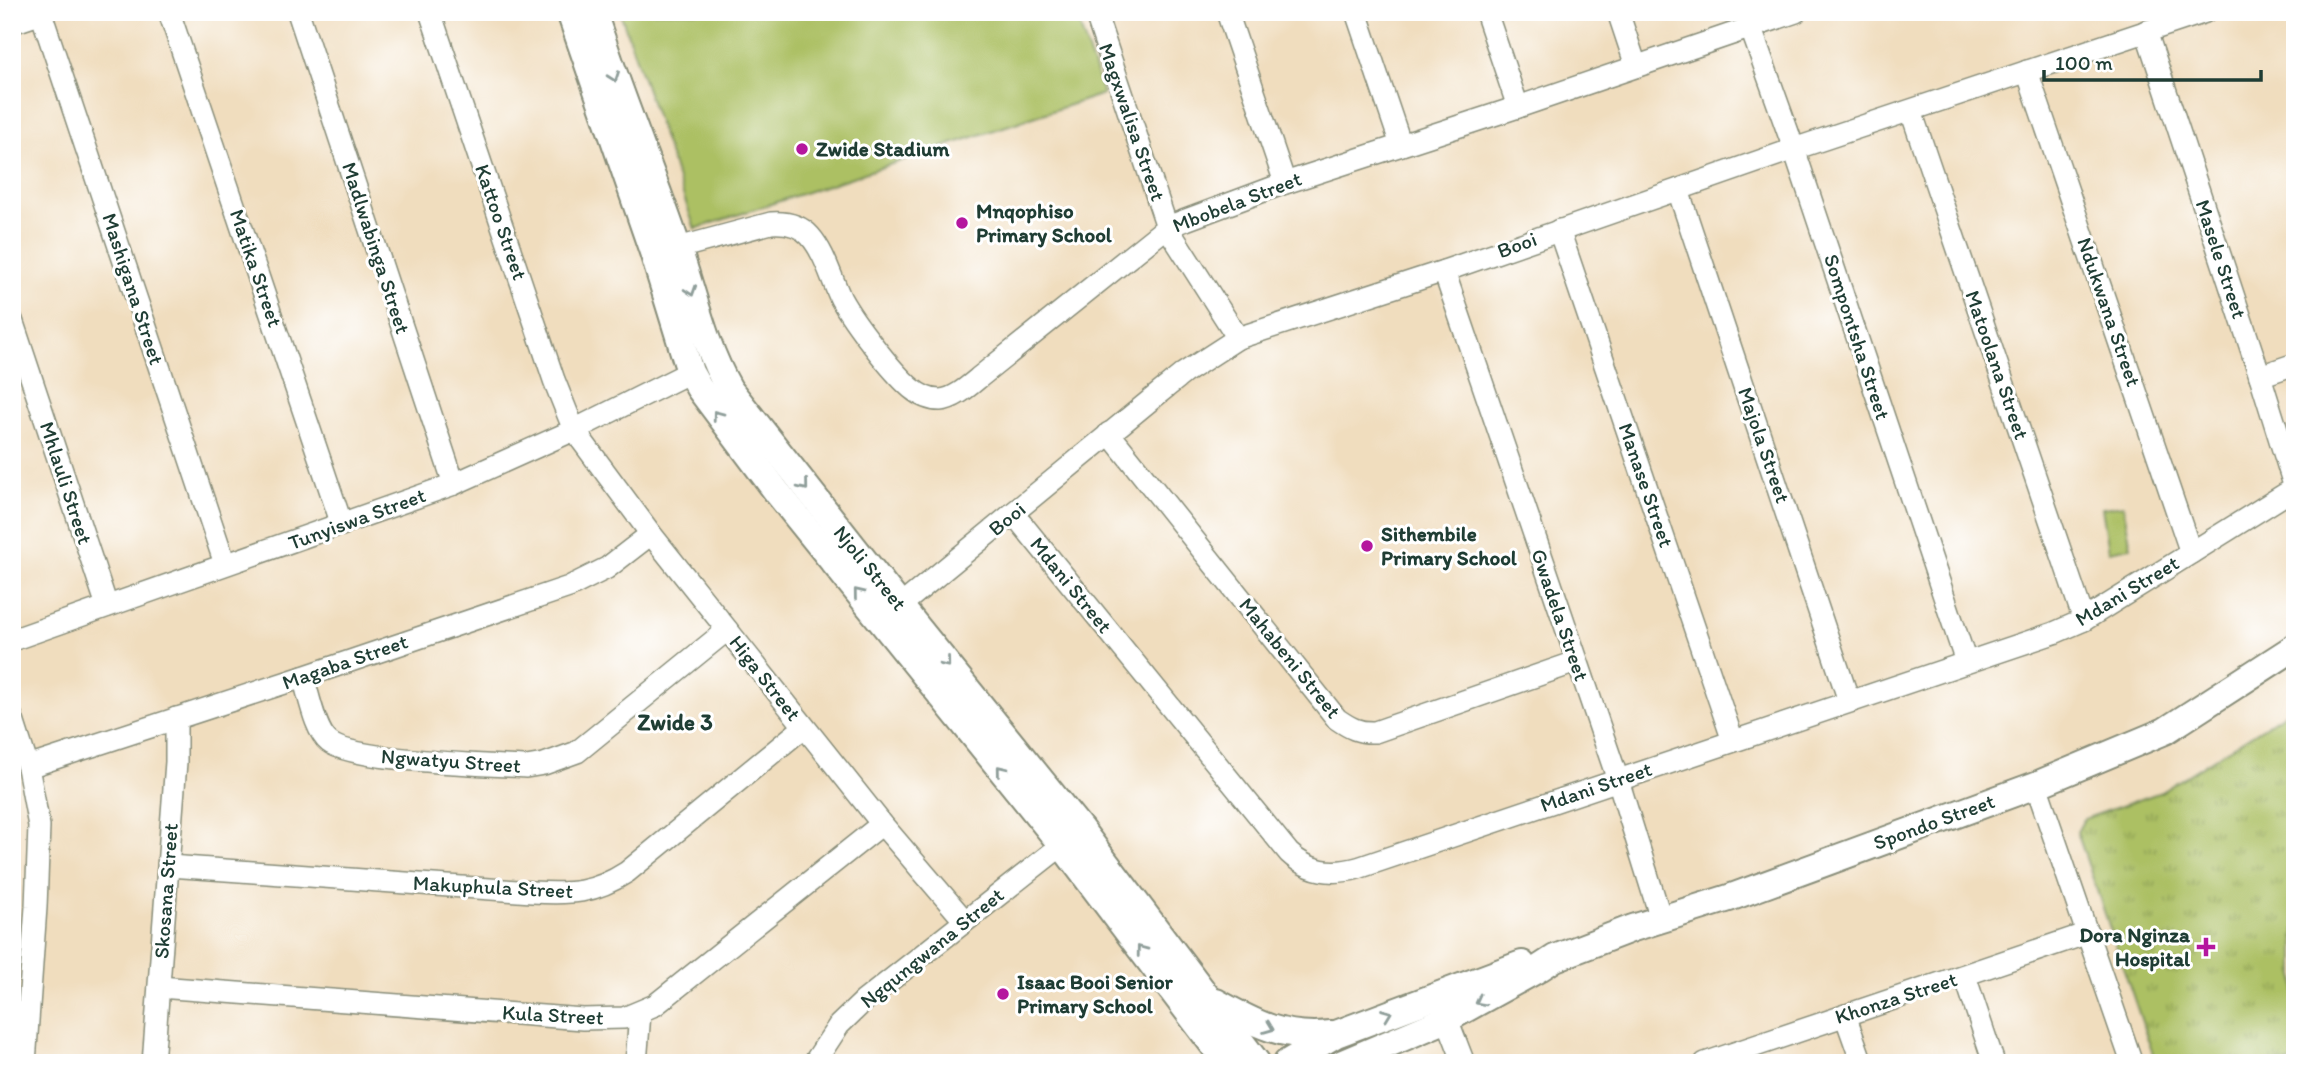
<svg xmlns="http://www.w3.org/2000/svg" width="2307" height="1075" font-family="Itim,sans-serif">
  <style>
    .grass { fill: url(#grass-tufts); stroke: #667e4c; stroke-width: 2 }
    .garden { fill: #acc064; stroke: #667e4c; stroke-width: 2 }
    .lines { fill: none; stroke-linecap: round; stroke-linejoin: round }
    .minor-casing { stroke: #888d79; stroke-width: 24 }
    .major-casing { stroke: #888d79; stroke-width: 30 }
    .minor { stroke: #fff; stroke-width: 21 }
    .major { stroke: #fff; stroke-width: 26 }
    .oneway { stroke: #8f9e9a }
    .poi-dot { fill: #b5179e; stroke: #fff; stroke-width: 2.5 }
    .labels { text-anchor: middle; stroke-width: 6; stroke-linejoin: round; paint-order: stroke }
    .street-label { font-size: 21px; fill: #1f3d34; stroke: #fff }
    .poi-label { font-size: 21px; font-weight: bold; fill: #1f3d34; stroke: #fff; text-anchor: start }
    .neighbourhood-label { font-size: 23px; font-weight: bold; fill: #1f3d34; stroke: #fff }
  </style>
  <defs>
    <pattern id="grass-tufts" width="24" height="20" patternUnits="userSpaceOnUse" patternTransform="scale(1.75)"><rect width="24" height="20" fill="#acc064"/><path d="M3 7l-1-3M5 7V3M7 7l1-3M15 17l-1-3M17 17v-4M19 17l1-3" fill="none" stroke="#8b9d53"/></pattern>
  </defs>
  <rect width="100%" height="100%" fill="#fff"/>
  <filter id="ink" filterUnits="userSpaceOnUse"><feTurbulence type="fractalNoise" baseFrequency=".0143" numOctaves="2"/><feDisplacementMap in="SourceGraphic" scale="14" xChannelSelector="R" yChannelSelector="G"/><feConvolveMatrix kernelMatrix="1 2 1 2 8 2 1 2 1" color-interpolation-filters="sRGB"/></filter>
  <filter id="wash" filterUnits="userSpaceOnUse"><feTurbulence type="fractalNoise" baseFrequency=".00686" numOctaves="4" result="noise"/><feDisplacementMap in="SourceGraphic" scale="28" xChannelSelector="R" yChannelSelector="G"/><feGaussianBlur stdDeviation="1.57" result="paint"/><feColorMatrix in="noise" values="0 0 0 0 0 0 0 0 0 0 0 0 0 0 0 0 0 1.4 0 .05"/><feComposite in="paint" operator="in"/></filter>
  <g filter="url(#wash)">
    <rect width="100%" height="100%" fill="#f0ddbe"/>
    <polygon class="grass" points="2295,707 2295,1063 2156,1063 2077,832 2084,819 2161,792"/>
    <g class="garden">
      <polygon points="620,12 1075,12 1103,94 695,229"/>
      <polygon points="2123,505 2131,547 2109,551 2102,508"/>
    </g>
  </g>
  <g filter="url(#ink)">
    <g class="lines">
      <g class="minor-casing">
        <g id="minor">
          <polyline points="169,12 342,525"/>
          <polyline points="298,12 454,484"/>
          <polyline points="430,12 554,380 574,430 651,534 882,824 964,920"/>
          <polyline points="1095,12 1167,227 1238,338"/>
          <polyline points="1227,12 1285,183"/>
          <polyline points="1356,12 1401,145"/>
          <polyline points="1486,12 1518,107"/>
          <polyline points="1618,12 1636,66"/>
          <polyline points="1745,12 1794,149 1966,662"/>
          <polyline points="41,13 225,564"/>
          <polyline points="12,23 45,12"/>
          <polyline points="2027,71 2191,553"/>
          <polyline points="1911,111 2084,620"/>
          <polyline points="1678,190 1849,701"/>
          <polyline points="1559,230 1733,741"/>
          <path d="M678,248L771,223C785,222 800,225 810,236C825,253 831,278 841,299C853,321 891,371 911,388C918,394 929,400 940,400C955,399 970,385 981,376L1167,227L1285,183L1518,107L1796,12"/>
          <polyline points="1444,271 1618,780 1661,919"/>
          <polyline points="12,320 107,606"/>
          <polyline points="2260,376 2295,364"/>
          <path d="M1109,433L1337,719C1350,728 1359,733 1375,732L1576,662"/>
          <path d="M1013,513L1289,853C1309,872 1332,875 1358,868L2054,633L2084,620L2295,488L2260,376L2146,31"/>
          <polyline points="900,606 1153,398 1184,373 1238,338 1444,271 1794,149 2205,12"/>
          <polyline points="12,640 454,484 574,430 690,372"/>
          <path d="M303,677C309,695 315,731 329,742C351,761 491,765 526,767L544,764L577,752L727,630"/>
          <polyline points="12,717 28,767 39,826 36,907 25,1063"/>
          <polyline points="28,767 303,677 569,587 607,568 651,534"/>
          <polyline points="2036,785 2132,1063"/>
          <path d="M169,866L532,892C571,894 593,894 627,872L804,727"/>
          <polyline points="1965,976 1994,1063"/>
          <polyline points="159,987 583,1019 624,1018 655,1005 882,824"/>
          <polyline points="1442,1006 1464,1063"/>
          <polyline points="1845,1015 1862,1063"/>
          <polyline points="153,1063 176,762 176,718"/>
          <polyline points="636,1063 640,1013"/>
          <polyline points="814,1063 839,1025 864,1001 1062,845"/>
          <polyline points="1705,1063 2088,933"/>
        </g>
      </g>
      <g class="major-casing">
        <g id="major">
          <polyline points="570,12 653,252 690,372 699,388 777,492 1062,845 1227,1063"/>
          <path d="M593,12C618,92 651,169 678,249C694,296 704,345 729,389L900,606L1081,830L1257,1063"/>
          <path d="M1216,1002C1256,1024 1283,1039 1331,1034"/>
          <polyline points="1287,1063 1336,1034 1522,964"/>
          <polyline points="1343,1063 1447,1019 1538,969 1555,958 1633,928 1729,898 2036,785 2165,731 2295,647"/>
        </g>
      </g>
      <use href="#minor" class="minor"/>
      <use href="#major" class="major"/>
    </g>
    <defs><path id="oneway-chevron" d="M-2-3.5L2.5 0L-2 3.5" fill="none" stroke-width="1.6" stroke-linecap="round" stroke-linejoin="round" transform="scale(1.75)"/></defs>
    <g class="oneway">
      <use href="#oneway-chevron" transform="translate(614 77) rotate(70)"/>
      <use href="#oneway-chevron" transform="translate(691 291) rotate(72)"/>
      <use href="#oneway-chevron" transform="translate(717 415) rotate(-127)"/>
      <use href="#oneway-chevron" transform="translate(804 486) rotate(51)"/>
      <use href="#oneway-chevron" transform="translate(858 593) rotate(-129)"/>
      <use href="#oneway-chevron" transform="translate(946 663) rotate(51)"/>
      <use href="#oneway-chevron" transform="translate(1001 770) rotate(-129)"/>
      <use href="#oneway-chevron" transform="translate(1141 950) rotate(-127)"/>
      <use href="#oneway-chevron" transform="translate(1480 1001) rotate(152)"/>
      <use href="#oneway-chevron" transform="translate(1387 1014) rotate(-21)"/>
      <use href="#oneway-chevron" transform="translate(1269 1028) rotate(21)"/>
    </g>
  </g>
  <g class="poi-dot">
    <circle cx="802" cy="149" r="7"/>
    <circle cx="962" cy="223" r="7"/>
    <circle cx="1367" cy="546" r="7"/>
    <path d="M2202.5 936.5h7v7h7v7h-7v7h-7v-7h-7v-7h7z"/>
    <circle cx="1003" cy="994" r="7"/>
  </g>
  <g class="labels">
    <g class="street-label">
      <text transform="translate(1132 122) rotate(71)" y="7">Magxwalisa Street</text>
      <text transform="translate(1237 202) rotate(-21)" y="7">Mbobela Street</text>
      <text transform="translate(501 222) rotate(71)" y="7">Kattoo Street</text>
      <text transform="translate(1517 245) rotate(-20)" y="7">Booi</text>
      <text transform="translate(376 248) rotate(72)" y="7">Madlwabinga Street</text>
      <text transform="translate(2221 259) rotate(72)" y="7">Masele Street</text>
      <text transform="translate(256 268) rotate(71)" y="7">Matika Street</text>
      <text transform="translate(133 289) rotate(72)" y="7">Mashigana Street</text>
      <text transform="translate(2109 312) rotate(71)" y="7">Ndukwana Street</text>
      <text transform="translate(1857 337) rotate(72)" y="7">Sompontsha Street</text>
      <text transform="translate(1997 365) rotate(71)" y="7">Matoolana Street</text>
      <text transform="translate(1764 445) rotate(71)" y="7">Majola Street</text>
      <text transform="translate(66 483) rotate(72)" y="7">Mhlauli Street</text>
      <text transform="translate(1646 485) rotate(71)" y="7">Manase Street</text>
      <text transform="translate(357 519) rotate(-20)" y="7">Tunyiswa Street</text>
      <text transform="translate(1007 519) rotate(-39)" y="7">Booi</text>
      <text transform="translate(870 568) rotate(51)" y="7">Njoli Street</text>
      <text transform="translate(1071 585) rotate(51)" y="7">Mdani Street</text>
      <text transform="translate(2127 591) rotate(-31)" y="7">Mdani Street</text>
      <text transform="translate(1560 615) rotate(71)" y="7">Gwadela Street</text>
      <text transform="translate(1290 658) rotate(51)" y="7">Mahabeni Street</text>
      <text transform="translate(345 662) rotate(-19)" y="7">Magaba Street</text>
      <text transform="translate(765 678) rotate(52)" y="7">Higa Street</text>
      <text transform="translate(451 761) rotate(4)" y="7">Ngwatyu Street</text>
      <text transform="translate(1596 787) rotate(-19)" y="7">Mdani Street</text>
      <text transform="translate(1934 822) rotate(-20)" y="7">Spondo Street</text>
      <text transform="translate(493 887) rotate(3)" y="7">Makuphula Street</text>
      <text transform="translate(166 891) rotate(-86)" y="7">Skosana Street</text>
      <text transform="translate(932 948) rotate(-39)" y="7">Ngqungwana Street</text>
      <text transform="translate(1896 998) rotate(-18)" y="7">Khonza Street</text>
      <text transform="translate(553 1015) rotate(3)" y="7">Kula Street</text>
    </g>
    <g class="poi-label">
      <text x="816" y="156">Zwide Stadium</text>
      <text x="976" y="218">Mnqophiso<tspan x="976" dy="24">Primary School</tspan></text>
      <text x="1381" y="541">Sithembile<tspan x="1381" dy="24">Primary School</tspan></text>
      <text x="2190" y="942" text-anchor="end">Dora Nginza<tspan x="2190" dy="24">Hospital</tspan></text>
      <text x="1017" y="989">Isaac Booi Senior<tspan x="1017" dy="24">Primary School</tspan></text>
    </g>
    <g class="neighbourhood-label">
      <text x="675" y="730">Zwide 3</text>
    </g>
  </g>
  <rect width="2307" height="1075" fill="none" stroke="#fff" stroke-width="42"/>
  <path d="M2044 70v10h217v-10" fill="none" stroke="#1f3d34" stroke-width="3.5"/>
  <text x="2055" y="70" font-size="21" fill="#1f3d34" stroke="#ffffff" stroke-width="5" paint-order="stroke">100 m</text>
</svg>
